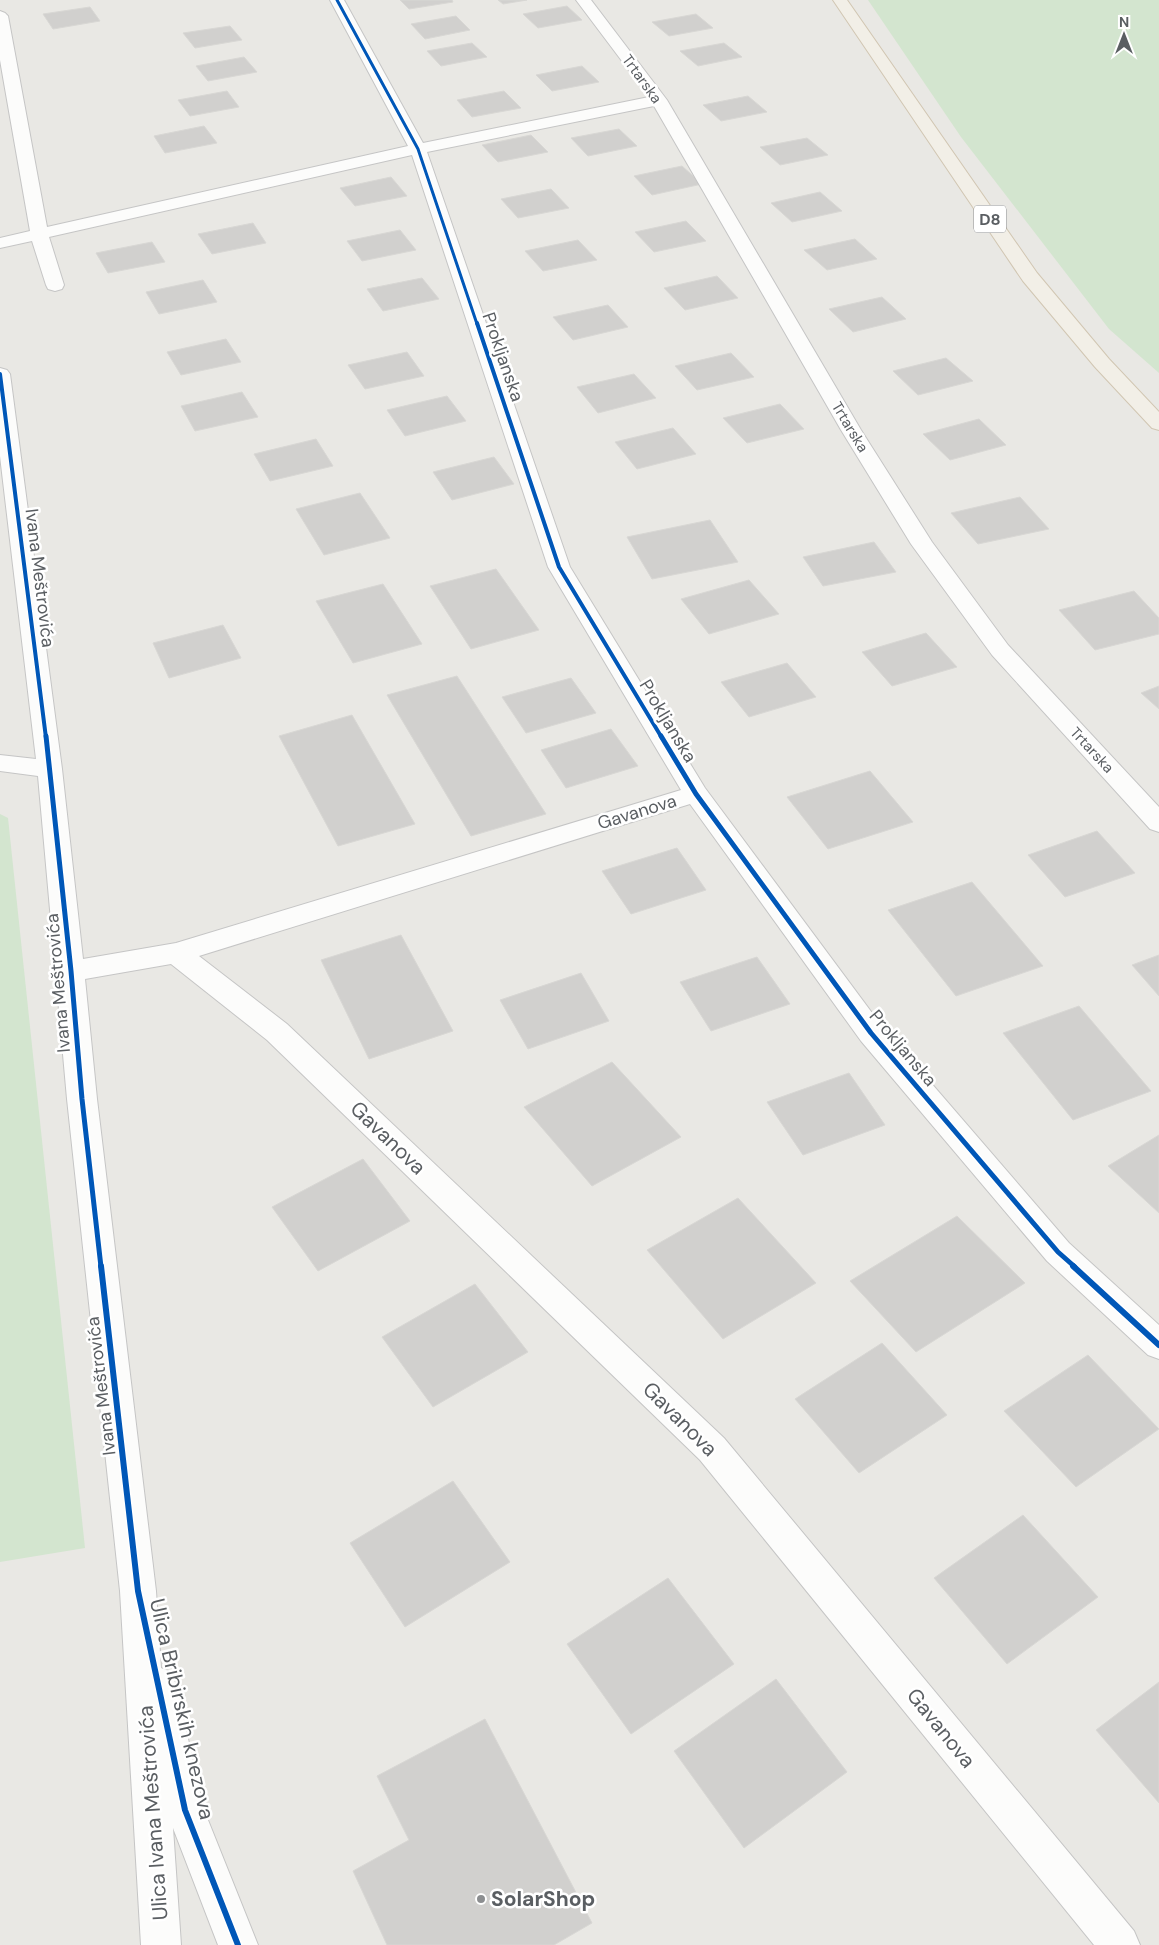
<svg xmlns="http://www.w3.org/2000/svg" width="1159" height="1945" font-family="'DM Sans',sans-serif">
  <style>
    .green { fill: #d3e5cf }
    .building { fill: #d1d0ce; stroke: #d8d7d4 }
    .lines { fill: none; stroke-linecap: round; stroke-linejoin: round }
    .minor-casing { stroke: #c5c5c5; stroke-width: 2 }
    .major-casing { stroke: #d1c6b2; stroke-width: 2 }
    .minor { fill: #fcfcfb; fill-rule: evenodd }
    .major { fill: #f2efe7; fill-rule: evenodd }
    .cycleway-far3-casing { stroke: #fff; stroke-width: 5 }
    .cycleway-far2-casing { stroke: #fff; stroke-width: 6 }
    .cycleway-far1-casing { stroke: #fff; stroke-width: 8 }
    .cycleway-casing { stroke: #fff; stroke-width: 9 }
    .cycleway-far3 { stroke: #0057b8; stroke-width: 3 }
    .cycleway-far2 { stroke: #0057b8; stroke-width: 4 }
    .cycleway-far1 { stroke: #0057b8; stroke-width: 5 }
    .cycleway { stroke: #0057b8; stroke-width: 6 }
    .poi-dot { fill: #8c8e90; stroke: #fff; stroke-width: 2 }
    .labels { text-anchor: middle; stroke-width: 5; stroke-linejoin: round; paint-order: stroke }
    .far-street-label { font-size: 15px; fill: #5a5e62; stroke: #fff }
    .shield { fill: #fff; stroke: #8c8e91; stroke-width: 1 }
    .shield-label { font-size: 16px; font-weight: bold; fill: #5a5e62 }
    .street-label { font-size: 18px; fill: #5a5e62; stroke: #fff }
    .near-street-label { font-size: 21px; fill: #5a5e62; stroke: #fff }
    .near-poi-label { font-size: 21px; font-weight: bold; fill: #5a5e62; stroke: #fff; text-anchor: start }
  </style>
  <rect width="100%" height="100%" fill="#e9e8e4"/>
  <g class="green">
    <polygon points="868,0 1159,0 1159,373 1109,329 961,137"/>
    <polygon points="0,814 8,818 85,1548 0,1562"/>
  </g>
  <g class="building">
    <polygon points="400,0 452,0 453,2 409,9"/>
    <polygon points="498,0 527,0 503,4"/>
    <polygon points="567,6 582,20 538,28 523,14"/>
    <polygon points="90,7 100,21 53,29 43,14"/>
    <polygon points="696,14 713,28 669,36 652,22"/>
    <polygon points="456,16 470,30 425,39 411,24"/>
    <polygon points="230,26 242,40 195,48 183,33"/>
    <polygon points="472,43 487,57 441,66 427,51"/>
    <polygon points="724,43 742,57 698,66 680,51"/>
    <polygon points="244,57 257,72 208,81 196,66"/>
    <polygon points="582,66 599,82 552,91 536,75"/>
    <polygon points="227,91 239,107 190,116 178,100"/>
    <polygon points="504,91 521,108 472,117 457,100"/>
    <polygon points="748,96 767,112 721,121 703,105"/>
    <polygon points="204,126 217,143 165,153 154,136"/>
    <polygon points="619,129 637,146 588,156 571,138"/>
    <polygon points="531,135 548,152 498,162 482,145"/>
    <polygon points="807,138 828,155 780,165 760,147"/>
    <polygon points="682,166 702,184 652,195 634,176"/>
    <polygon points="391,177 407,196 355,206 340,188"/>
    <polygon points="551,189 569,208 518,218 501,199"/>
    <polygon points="820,192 842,211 792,222 771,203"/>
    <polygon points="686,221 706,241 654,252 635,232"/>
    <polygon points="253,223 266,243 212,254 198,234"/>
    <polygon points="400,230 416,250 362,261 347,241"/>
    <polygon points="855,239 877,259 827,270 804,250"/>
    <polygon points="578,240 597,260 543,271 525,251"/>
    <polygon points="152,242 165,262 108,273 96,253"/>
    <polygon points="717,276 738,298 685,310 664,288"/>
    <polygon points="422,278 439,299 383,311 367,289"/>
    <polygon points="203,280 217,302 159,314 146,292"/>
    <polygon points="882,297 906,319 853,332 829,309"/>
    <polygon points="608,305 628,327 573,340 553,317"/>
    <polygon points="226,339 241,362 181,375 167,352"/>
    <polygon points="407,352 424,376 365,389 348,365"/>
    <polygon points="731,353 754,377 697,390 675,366"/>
    <polygon points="946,358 973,381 918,395 893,371"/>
    <polygon points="634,374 656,398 598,413 577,387"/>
    <polygon points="242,392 258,417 195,431 181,406"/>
    <polygon points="447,396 466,421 405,436 387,410"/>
    <polygon points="780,404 804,429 747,443 723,418"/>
    <polygon points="979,419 1006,445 950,460 923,434"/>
    <polygon points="673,428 696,454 637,469 615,442"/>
    <polygon points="316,439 333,466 270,481 254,454"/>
    <polygon points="494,457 514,484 452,500 433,472"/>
    <polygon points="360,493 390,538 324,555 296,509"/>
    <polygon points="1020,497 1049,529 978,544 951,513"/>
    <polygon points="710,520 738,562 652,579 627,537"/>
    <polygon points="874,542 896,572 823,586 803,557"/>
    <polygon points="496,569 539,630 471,649 430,586"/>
    <polygon points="749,580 779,614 709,634 681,599"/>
    <polygon points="383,584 422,644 353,663 316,601"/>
    <polygon points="1134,591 1159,618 1159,634 1095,650 1059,610"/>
    <polygon points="223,625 241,658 169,678 153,643"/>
    <polygon points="926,633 957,667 892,686 862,652"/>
    <polygon points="787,663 816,697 749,717 721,682"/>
    <polygon points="457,676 546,814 471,836 387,695"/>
    <polygon points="571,678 596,713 526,733 502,697"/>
    <polygon points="1159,686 1159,709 1141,693"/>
    <polygon points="352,715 415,824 338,846 279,736"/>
    <polygon points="611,729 638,766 566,788 541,750"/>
    <polygon points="870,771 913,822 828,849 787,797"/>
    <polygon points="1097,831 1135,873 1065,897 1028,855"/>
    <polygon points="677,848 706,890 631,914 602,871"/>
    <polygon points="972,882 1043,966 956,996 888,910"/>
    <polygon points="401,935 453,1031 369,1059 321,960"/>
    <polygon points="1159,955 1159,996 1132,965"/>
    <polygon points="757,957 790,1004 711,1031 680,982"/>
    <polygon points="581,973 609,1021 528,1049 500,1000"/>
    <polygon points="1079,1006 1151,1091 1073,1120 1003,1033"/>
    <polygon points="612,1062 681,1137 592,1186 524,1107"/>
    <polygon points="849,1073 885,1125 803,1155 767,1102"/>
    <polygon points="1159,1135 1159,1213 1108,1166"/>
    <polygon points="363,1159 410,1221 318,1271 272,1207"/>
    <polygon points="738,1198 816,1283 723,1339 647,1250"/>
    <polygon points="957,1216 1025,1283 916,1352 850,1281"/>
    <polygon points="475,1284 528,1352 433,1407 382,1337"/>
    <polygon points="882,1343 947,1415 859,1473 795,1399"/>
    <polygon points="1088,1355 1159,1429 1076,1487 1004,1411"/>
    <polygon points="453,1481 510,1562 405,1627 350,1543"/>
    <polygon points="1023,1515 1098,1597 1007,1664 934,1578"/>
    <polygon points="668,1578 734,1664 631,1734 567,1644"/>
    <polygon points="776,1679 847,1772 744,1848 674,1751"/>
    <polygon points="1159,1682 1159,1803 1096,1730"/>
    <polygon points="485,1719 592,1923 554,1945 387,1945 353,1871 409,1840 377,1776"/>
  </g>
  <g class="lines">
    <g class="minor-casing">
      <polygon id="minor" points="330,0 344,0 423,143 649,97 576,0 591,0 667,100 861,430 932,542 1008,645 1159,807 1159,832 1150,829 992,655 911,544 841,430 654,106 427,152 570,567 705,788 881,1025 1069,1243 1159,1325 1159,1359 1148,1355 1047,1261 861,1041 690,804 199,956 287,1024 724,1438 1134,1931 1140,1945 1094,1945 700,1460 267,1040 171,964 85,979 97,1099 156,1591 161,1668 171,1672 176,1685 204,1810 258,1945 218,1945 173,1828 181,1945 141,1945 120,1591 67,1099 38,776 0,771 0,755 36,759 0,456 0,368 7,370 10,374 62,769 83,959 176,943 681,790 548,567 412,155 49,237 64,285 62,289 55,291 48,289 46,285 32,241 0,248 0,238 30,231 0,60 0,11 5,13 8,16 47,227 408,146"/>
    </g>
    <g class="major-casing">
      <polygon id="major" points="833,0 847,0 1037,273 1109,359 1159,412 1159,430 1152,428 1095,367 1023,281"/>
    </g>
    <use href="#minor" class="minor"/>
    <use href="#major" class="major"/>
    <g class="cycleway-far3-casing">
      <polyline id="cycleway-far3" points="337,0 418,149 477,324"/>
    </g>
    <g class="cycleway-far2-casing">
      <g id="cycleway-far2">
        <polyline points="477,323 559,567 662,738"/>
        <polyline points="0,374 46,738"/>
      </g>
    </g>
    <g class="cycleway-far1-casing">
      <g id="cycleway-far1">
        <polyline points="46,736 71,971 82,1099 101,1267"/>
        <polyline points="661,736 696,794 871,1033 1058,1252 1075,1267"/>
      </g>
    </g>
    <g class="cycleway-casing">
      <g id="cycleway">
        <polyline points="101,1266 138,1591 185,1810 238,1945"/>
        <polyline points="1073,1266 1159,1345"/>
      </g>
    </g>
    <use href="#cycleway-far3" class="cycleway-far3"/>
    <use href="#cycleway-far2" class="cycleway-far2"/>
    <use href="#cycleway-far1" class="cycleway-far1"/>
    <use href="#cycleway" class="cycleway"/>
  </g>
  <circle class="poi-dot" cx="481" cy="1899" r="5"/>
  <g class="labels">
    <g class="far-street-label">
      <text transform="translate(642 79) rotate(54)" y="5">Trtarska</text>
      <text transform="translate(850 427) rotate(59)" y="5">Trtarska</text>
      <text transform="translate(1092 750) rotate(47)" y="5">Trtarska</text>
    </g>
    <rect class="shield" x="974" y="205.5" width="32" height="27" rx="4"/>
    <g class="shield-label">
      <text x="990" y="225">D8</text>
    </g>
    <g class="street-label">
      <text transform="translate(503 357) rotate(71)" y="6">Prokljanska</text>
      <text transform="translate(40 578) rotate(83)" y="6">Ivana Meštrovića</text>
      <text transform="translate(668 721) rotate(59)" y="6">Prokljanska</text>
      <text transform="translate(637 812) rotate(-17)" y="6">Gavanova</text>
      <text transform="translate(58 983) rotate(-95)" y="6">Ivana Meštrovića</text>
      <text transform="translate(903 1048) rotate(50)" y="6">Prokljanska</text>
      <text transform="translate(101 1386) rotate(-97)" y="6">Ivana Meštrovića</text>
    </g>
    <g class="near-street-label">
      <text transform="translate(388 1138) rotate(44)" y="7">Gavanova</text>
      <text transform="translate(680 1419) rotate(45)" y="7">Gavanova</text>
      <text transform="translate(182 1709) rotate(77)" y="7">Ulica Bribirskih knezova</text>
      <text transform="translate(941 1728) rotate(51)" y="7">Gavanova</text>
      <text transform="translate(153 1813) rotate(-94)" y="7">Ulica Ivana Meštrovića</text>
    </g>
    <g class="near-poi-label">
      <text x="491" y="1906">SolarShop</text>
    </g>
  </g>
  <g transform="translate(1124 35)" stroke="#ffffff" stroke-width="4" paint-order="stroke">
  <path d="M0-4L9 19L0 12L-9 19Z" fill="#5a5e62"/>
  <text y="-8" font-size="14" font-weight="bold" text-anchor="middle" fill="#5a5e62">N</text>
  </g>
</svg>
